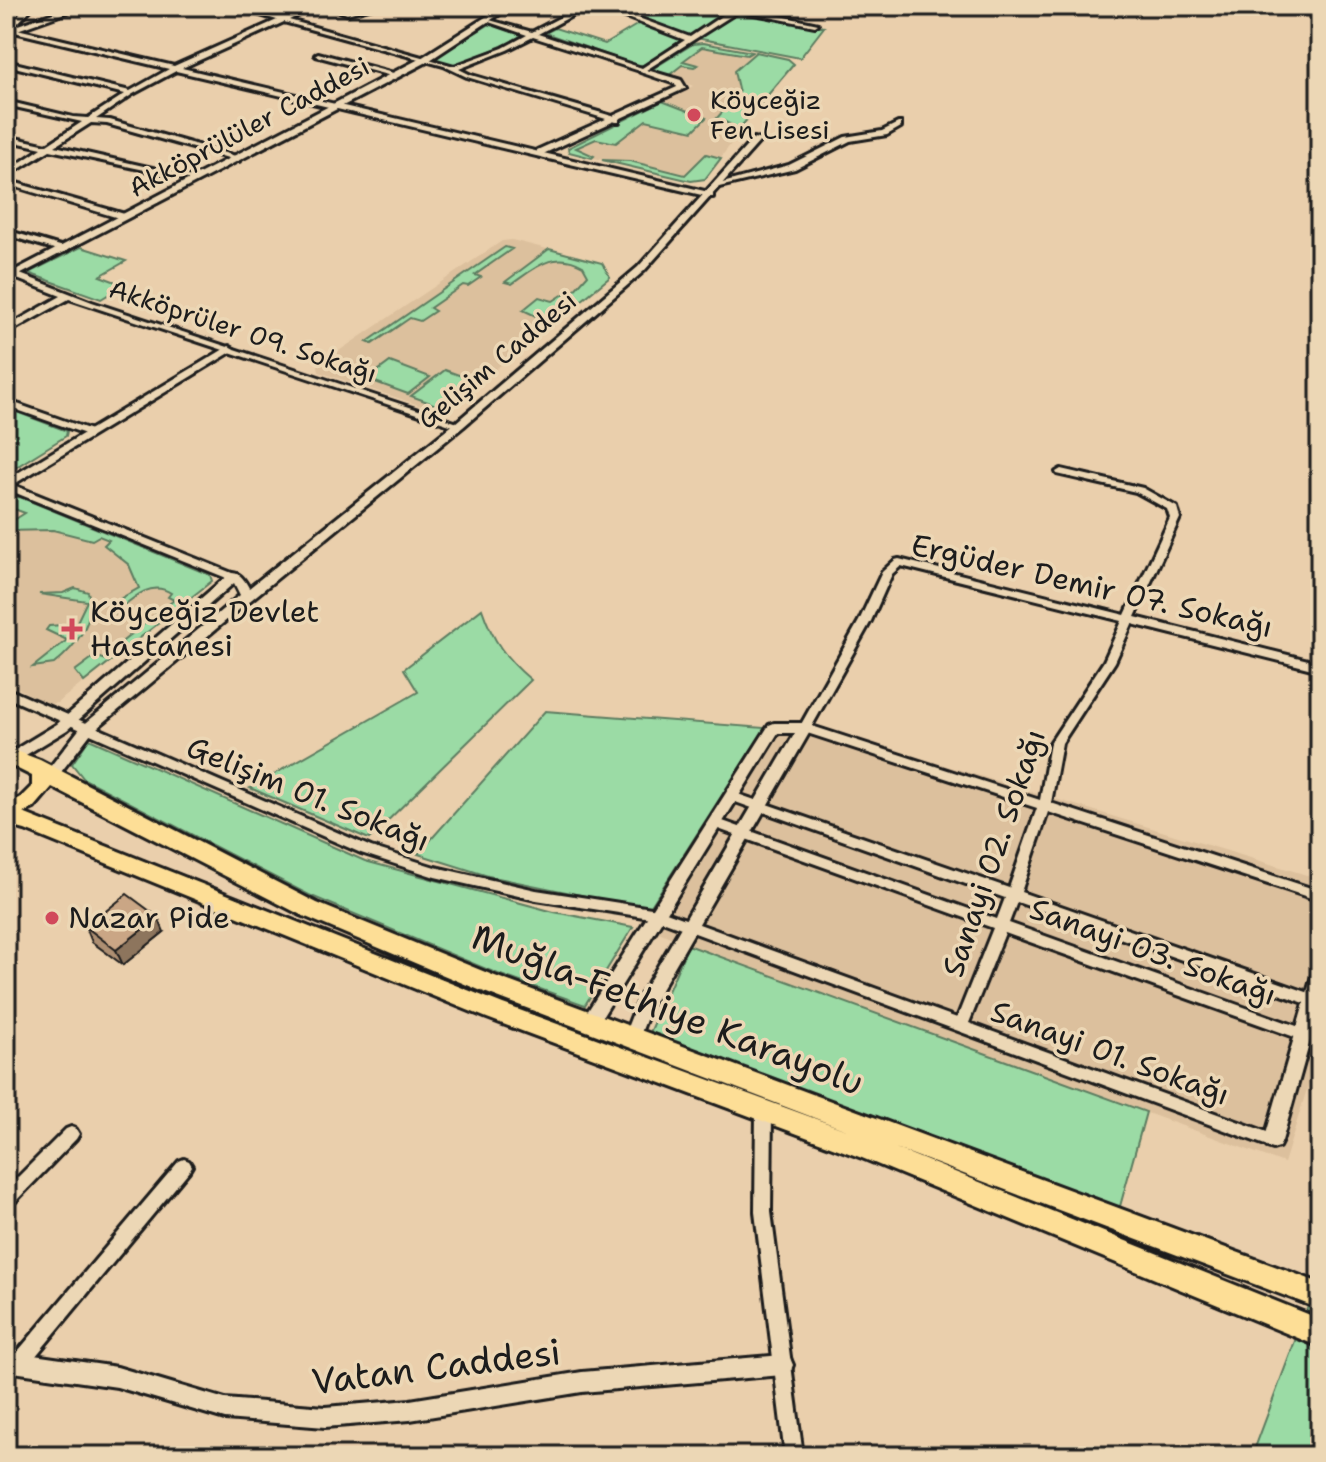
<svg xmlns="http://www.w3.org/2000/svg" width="1326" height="1462" font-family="'Shantell Sans',sans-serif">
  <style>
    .built { fill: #dcc09d }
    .green { fill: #9bdba5; stroke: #5c7c60; stroke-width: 2 }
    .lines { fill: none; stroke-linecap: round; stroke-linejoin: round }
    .minor-casing { stroke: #1c1c1c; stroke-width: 6 }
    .tertiary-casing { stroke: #1c1c1c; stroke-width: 6 }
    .trunk-casing { stroke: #1c1c1c; stroke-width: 6 }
    .minor { fill: #ecd7b5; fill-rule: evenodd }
    .tertiary { fill: #ecd7b5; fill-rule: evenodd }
    .trunk { fill: #fdde96; fill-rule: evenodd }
    .wall { fill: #ae8f72; stroke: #1c1c1c; stroke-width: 2 }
    .shaded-wall { fill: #8d745d; stroke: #1c1c1c; stroke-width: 2 }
    .building { fill: #caa685; stroke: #1c1c1c; stroke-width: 2 }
    .poi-dot { fill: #d1495b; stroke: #ecd7b5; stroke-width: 3 }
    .labels { text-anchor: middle; stroke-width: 7; stroke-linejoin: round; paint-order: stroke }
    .far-poi-label { font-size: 26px; fill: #1c1c1c; stroke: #ecd7b5; text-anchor: start }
    .far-street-label { font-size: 26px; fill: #1c1c1c; stroke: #ecd7b5 }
    .street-label { font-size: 30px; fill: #1c1c1c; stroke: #ecd7b5 }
    .poi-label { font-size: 30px; fill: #1c1c1c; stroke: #ecd7b5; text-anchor: start }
    .near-street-label { font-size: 36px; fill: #1c1c1c; stroke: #ecd7b5 }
  </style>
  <rect width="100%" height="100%" fill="#eacfac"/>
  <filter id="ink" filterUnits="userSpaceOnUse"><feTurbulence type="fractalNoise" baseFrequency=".0125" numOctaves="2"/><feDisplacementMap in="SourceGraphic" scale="16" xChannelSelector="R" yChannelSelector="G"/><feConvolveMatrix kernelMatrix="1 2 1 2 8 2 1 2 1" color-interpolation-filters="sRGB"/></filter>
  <g filter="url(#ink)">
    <g class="built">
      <polygon points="703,43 788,59 794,64 735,134 730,140 733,141 705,179 691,181 569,152 568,148 693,86 654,68 693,44"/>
      <polygon points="512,240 602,263 610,277 446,409 434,410 319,372 318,365 502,241"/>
      <polygon points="53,530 92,540 99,535 109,540 104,545 129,565 140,585 136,592 118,600 159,588 171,592 169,597 174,600 119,644 123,647 106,661 95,656 76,671 84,682 57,703 48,704 6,682 6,531"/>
      <polygon points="798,721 1320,879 1320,1047 1284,1163 688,945 641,924 765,728 775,722"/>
    </g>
    <g class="green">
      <polygon points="607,6 717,6 733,9 690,37"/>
      <polygon points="739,11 824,27 800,58 696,38"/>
      <polygon points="640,23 678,37 680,42 643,65 636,65 545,33 555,28 605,44"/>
      <polygon points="490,24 528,35 456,65 431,59"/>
      <polygon points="703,43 752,52 747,55 702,47 683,61 698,65 694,67 682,65 668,76 656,71 654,68 693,44"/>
      <polygon points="756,52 788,59 794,64 739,129 717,118 739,93 734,71"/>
      <polygon points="662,101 706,118 693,131 646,120 616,143 596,139 576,148 594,156 592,158 569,152 568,148"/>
      <polygon points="706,154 721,158 705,179 691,181 602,160 630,161 685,175"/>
      <polygon points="81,247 126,261 100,276 124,285 101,299 28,273"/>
      <polygon points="505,247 512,249 475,275 481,277 468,286 463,285 430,308 435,311 420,321 410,318 372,344 367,342"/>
      <path d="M549,249L602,263L610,277L553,324L523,310L539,297L553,301L567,292L572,293L588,275L583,266C554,249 535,268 512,284L505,282Z"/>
      <polygon points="390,362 430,377 408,394 367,379"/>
      <polygon points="445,370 470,379 436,405 411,396"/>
      <polygon points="6,408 67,431 66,436 13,469 6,469"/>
      <path d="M20,497L210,575L212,581L84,682L75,671L95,656L106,660L122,648L118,645L174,600L168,597L171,593C150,579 131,600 115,613L118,600L139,588L129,565L104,545L109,540L99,536L92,540L53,530L6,531V525L25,513L6,506V498Z"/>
      <path d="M75,588L88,592C97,621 75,647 54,664L33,667L67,640L46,630L49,626L76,624L87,601L39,594L63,593Z"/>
      <path d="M482,609C493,641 505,658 531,680L369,839L250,788L418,692L404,669Z"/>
      <polygon points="545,711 765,728 649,909 488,876 418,854"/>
      <polygon points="89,739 365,861 554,912 633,927 585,1005 498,974 309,895 84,779 72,764"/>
      <polygon points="688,945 1146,1112 1119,1210 649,1035"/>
      <polygon points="1320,1274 1320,1456 1252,1456"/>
    </g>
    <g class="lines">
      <g class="minor-casing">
        <g id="minor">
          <path d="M27,6H34L13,28L174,66L277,20L230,6C248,6 263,17 281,17C293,18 304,6 317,6L289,20L454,66L503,48L527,35L486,21V19L532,32L582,6H590L538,34L642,68L685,40L597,6H606L690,37L732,9L721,6H734L818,24L815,26L739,11L643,72L533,37L507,50L459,69L471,75L619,118V122H616L467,77L444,66L284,22L182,68L713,193V197H710L176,71L133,94L96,119L110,120L239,157V161L107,124L91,123L55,146L201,179L197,181L50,150L6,177V172L42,148L6,140V136L47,145L82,122L6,105V101L73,117L88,118L125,94L6,65V61L130,91L169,69L6,30V27Z"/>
          <path d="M325,6C333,6 339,9 347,10C356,10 366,6 376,6L347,14Z"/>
          <polygon points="318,53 397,74 398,75 395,77 316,56 315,55"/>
          <polygon points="898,123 901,123 901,127 887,135 850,141 795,169 719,187 715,185 789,165 845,137 882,131"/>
          <polygon points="6,180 128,215 129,217 122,219 6,184"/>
          <polygon points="6,230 67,248 68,250 64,252 6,235"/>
          <polygon points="15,272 92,302 464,425 459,428 456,427 69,299 6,334 6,327 61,296 12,277 11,275"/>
          <polygon points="6,400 94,431 96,433 94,435 88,435 6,406"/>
          <path d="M1061,469L1143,488L1177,507L1180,518L1135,617L1320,663V671L1132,624L1115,662L1062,743L1051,803L1320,891V901L1048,812L1021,892L1318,996L1320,1000L1318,1004L1313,1006L1017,902L1009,923L1308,1030L1310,1034L1308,1038L1303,1040L1005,933L969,1023L1278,1136L1281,1141L1278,1146L1273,1148L657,919L536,900L435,877L361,853L6,697V688L371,847L435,867L536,890L658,909L957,1018L993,928L710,826L709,823L710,820H720L997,919L1005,898L727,799L725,796L727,793H735L1009,888L1037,808L801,731L799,728L859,621L882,572L895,560L899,559L1125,615L1170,518L1167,509L1136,492L1057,474L1056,472ZM901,566L1122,621L1104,661L1050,743L1040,800L812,726L871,621L892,574Z"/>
          <polygon points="6,482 237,575 238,577 237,579 229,579 6,489"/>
          <polygon points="764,1104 769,1106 772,1111 771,1212 803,1456 785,1456 755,1212 756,1111 759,1106"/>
          <polygon points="71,1127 76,1129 79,1134 76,1139 12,1205 6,1207 6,1189 66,1129"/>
          <polygon points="184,1159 189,1161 192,1166 189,1171 25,1369 19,1372 13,1369 10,1363 13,1357 179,1161"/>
        </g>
      </g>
      <g class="tertiary-casing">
        <g id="tertiary">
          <polygon points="74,6 85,6 6,34 6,29"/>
          <polygon points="503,6 512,6 427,62 6,282 6,275 421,58"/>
          <polygon points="640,68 681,80 686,88 543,154 537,154 537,150 677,87 675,84 640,72"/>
          <path d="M754,138L761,140L644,271L463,427L252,599L91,733L51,785H41L39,781L81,727L240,595L234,583L67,730L6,767V755L57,724L229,574C239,571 244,579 249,588L455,423L638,267Z"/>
          <polygon points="229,346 234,349 233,351 6,489 6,480"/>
          <polygon points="774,723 805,723 812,728 651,1007 637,1043 631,1045 625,1043 623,1038 638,1000 795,733 778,733 596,1027 590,1029 584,1027 582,1022 584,1017 769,725"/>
          <polygon points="1320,969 1320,1005 1282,1141 1279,1147 1273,1149 1267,1147 1264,1141 1312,976 1314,971"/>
          <polygon points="6,1351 117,1367 225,1399 325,1407 410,1400 582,1372 783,1355 790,1358 793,1365 790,1372 783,1375 582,1392 410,1420 325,1427 225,1419 117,1387 6,1371"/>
        </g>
      </g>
      <g class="trunk-casing">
        <path id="trunk" d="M6,747L40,760L317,903L495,976L1320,1283V1309L895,1148L1320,1319V1347L862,1158L487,1018L25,830L6,825V803L20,798L32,786V776L6,763ZM52,787L301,915L479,990L849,1131L503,1004L23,813L34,808Z"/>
      </g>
      <use href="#minor" class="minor"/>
      <use href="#tertiary" class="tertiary"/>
      <use href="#trunk" class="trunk"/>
    </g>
    <polygon class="wall" points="86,927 164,932 123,965 92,942"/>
    <polygon class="shaded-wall" points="158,917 164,932 123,965 116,950"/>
    <polygon class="building" points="127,894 158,917 116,950 86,927"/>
  </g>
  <g class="poi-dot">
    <circle cx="694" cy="115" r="8"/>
    <path d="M68 617h8v8h8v8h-8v8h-8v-8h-8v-8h8z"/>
    <circle cx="52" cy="918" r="8"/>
  </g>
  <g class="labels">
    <g class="far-poi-label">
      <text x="710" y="109">Köyceğiz<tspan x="710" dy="30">Fen Lisesi</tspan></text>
    </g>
    <g class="far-street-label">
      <text transform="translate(249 127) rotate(-28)" y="9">Akköprülüler Caddesi</text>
      <text transform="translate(243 331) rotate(18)" y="9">Akköprüler 09. Sokağı</text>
      <text transform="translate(497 360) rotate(-40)" y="9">Gelişim Caddesi</text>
    </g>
    <g class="street-label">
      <text transform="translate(1092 586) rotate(13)" y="10">Ergüder Demir 07. Sokağı</text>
      <text transform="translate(308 794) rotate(22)" y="10">Gelişim 01. Sokağı</text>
      <text transform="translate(994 853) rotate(-71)" y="10">Sanayi 02. Sokağı</text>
      <text transform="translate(1153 952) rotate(20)" y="10">Sanayi 03. Sokağı</text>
      <text transform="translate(1110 1053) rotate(20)" y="10">Sanayi 01. Sokağı</text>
    </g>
    <g class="poi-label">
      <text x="90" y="622">Köyceğiz Devlet<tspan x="90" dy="34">Hastanesi</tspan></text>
      <text x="68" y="928">Nazar Pide</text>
    </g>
    <g class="near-street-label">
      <text transform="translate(668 1009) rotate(21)" y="13">Muğla-Fethiye Karayolu</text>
      <text transform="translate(436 1366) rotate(-7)" y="13">Vatan Caddesi</text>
    </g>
  </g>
  <rect width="1326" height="1462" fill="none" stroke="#ecd7b5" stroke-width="32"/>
  <rect x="16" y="16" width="1294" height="1430" fill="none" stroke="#1c1c1c" stroke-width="3" filter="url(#ink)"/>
</svg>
